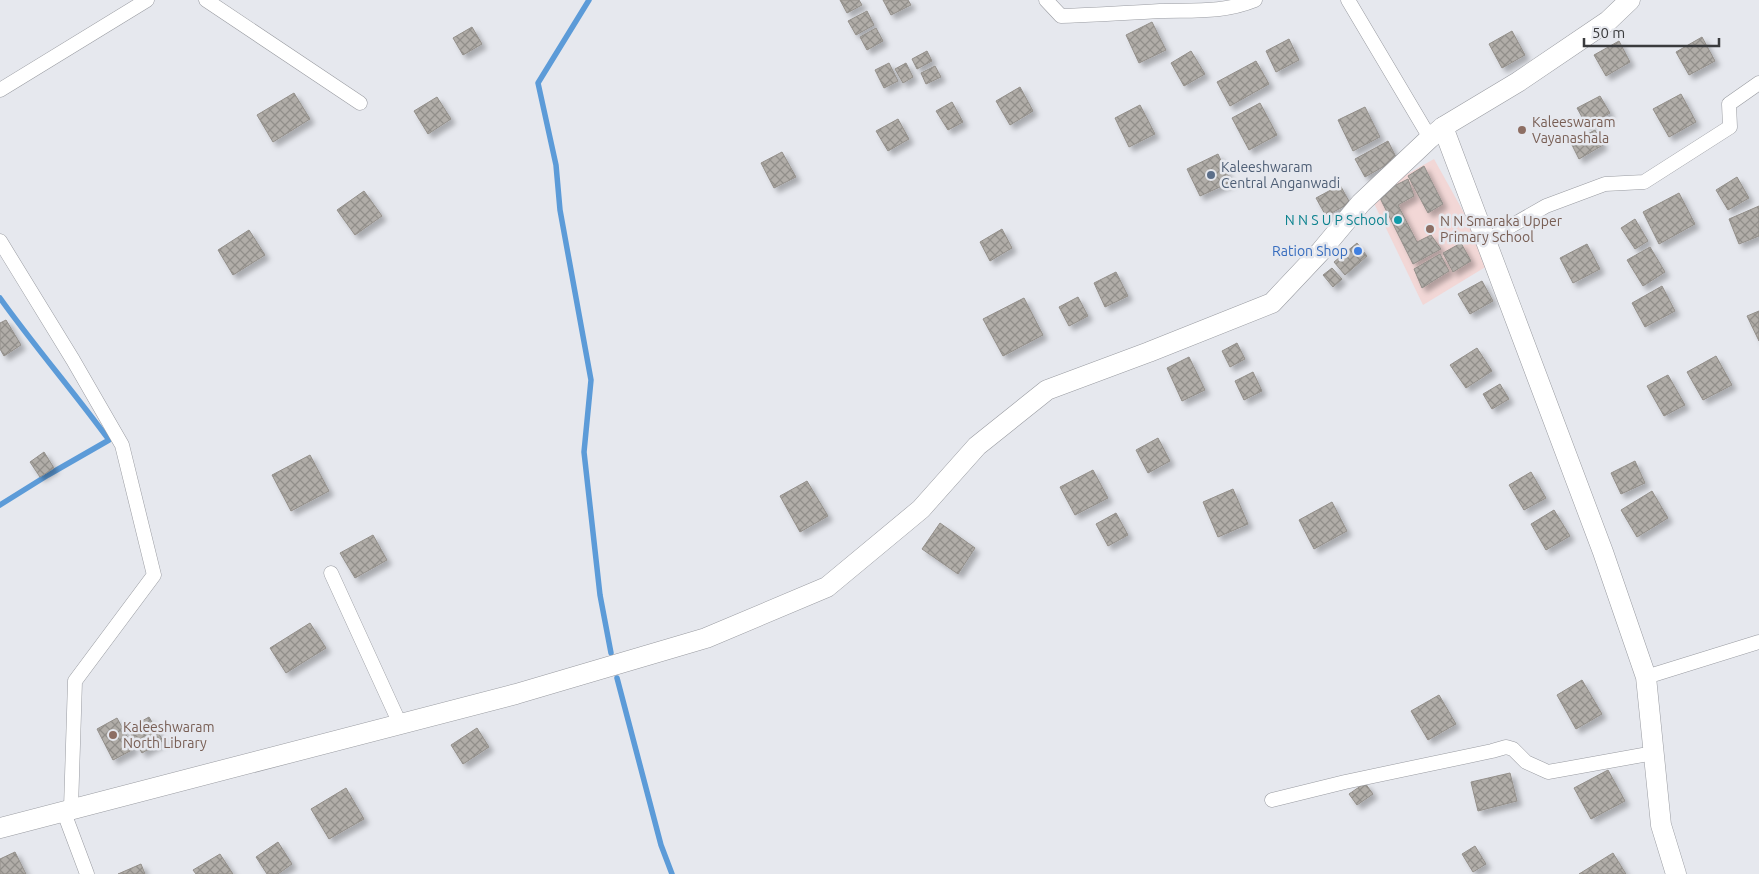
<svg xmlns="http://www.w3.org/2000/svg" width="1759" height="874" font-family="Ubuntu,sans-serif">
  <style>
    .education { fill: #f2d7d6 }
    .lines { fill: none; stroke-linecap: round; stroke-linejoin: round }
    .stream { stroke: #5c9bd8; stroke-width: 5.5 }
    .building { fill: url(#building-cross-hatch); stroke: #938f8a; filter: url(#shadow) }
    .street-casing { stroke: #999ba1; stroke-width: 15 }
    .secondary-casing { stroke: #999ba1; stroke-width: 21 }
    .street { stroke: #fff; stroke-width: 14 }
    .secondary { stroke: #fff; stroke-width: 20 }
    .education-dot { fill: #8d6e63; stroke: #e6e8ee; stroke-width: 2 }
    .service-dot { fill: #5c6f8a; stroke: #e6e8ee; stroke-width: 2 }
    .culture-dot { fill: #0f9aa8; stroke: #e6e8ee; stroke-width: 2 }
    .shop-dot { fill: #3f7fe0; stroke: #e6e8ee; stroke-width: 2 }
    .labels { text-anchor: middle; stroke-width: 5; stroke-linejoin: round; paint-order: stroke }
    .education-label { font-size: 14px; fill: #785e54; stroke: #e6e8ee; text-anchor: start }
    .service-label { font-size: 14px; fill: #4e5e75; stroke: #e6e8ee; text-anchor: start }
    .culture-label { font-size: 14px; fill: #0d838f; stroke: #e6e8ee; text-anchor: end }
    .shop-label { font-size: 14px; fill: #366cbe; stroke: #e6e8ee; text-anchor: end }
  </style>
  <defs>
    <pattern id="building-cross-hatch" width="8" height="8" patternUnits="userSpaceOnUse" patternTransform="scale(1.25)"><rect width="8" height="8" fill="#b1ada8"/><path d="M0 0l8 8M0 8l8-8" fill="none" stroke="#918e8a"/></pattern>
    <filter id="shadow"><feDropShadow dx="4.5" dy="4.5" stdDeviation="2.5" flood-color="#0004"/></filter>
  </defs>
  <rect width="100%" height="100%" fill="#e6e8ee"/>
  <polygon class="education" points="1434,159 1492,263 1423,305 1370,195"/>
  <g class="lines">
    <g class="stream">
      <polyline points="589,0 538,83 556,165 560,210 591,380 584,452 600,595 611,653"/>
      <path d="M0,298C35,347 74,392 109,440L48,475L0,505"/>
      <polyline points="617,678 661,845 672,874"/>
    </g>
  </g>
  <g class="building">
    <polygon points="840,0 859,0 862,5 847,13"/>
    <polygon points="883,0 908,0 911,5 891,15"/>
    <polygon points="867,11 874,25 856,35 848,21"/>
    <polygon points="1152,22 1166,50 1139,63 1126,35"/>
    <polygon points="472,27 482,44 463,55 453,38"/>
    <polygon points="876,28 883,41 867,50 860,37"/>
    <polygon points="1512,31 1525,55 1502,68 1489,44"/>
    <polygon points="1702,37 1715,61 1689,75 1676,52"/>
    <polygon points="1289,39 1299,60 1276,72 1266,51"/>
    <polygon points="1619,41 1630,62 1606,76 1594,55"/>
    <polygon points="927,51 932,61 917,69 912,59"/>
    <polygon points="1191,51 1205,74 1184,86 1171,63"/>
    <polygon points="1256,61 1269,84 1230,106 1217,82"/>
    <polygon points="889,63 898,81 884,88 875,70"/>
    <polygon points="906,63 913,77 903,83 895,69"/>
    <polygon points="935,66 941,77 926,84 921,73"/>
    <polygon points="1020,87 1033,111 1010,125 996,101"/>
    <polygon points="294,93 310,119 273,142 257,115"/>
    <polygon points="1681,94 1696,122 1669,137 1653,109"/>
    <polygon points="1600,96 1610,113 1587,126 1577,108"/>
    <polygon points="437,97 451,119 428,134 414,111"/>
    <polygon points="952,102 963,122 948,130 936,111"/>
    <polygon points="1260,103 1277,135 1249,150 1232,118"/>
    <polygon points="1140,105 1155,134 1129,147 1115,118"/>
    <polygon points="1365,107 1380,137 1353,151 1338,120"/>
    <polygon points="898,119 909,139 888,151 876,131"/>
    <polygon points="1595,130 1603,145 1579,159 1571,143"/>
    <polygon points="1388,141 1397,159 1365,177 1355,159"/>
    <polygon points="782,152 796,177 774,188 761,163"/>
    <polygon points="1218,154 1231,182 1200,196 1187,169"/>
    <polygon points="1424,166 1443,204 1428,213 1408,176"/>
    <polygon points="1737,177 1749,198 1728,210 1716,190"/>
    <polygon points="1408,179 1414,196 1398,205 1417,242 1431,235 1441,249 1413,264 1378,194"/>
    <polygon points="1340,185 1350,203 1326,216 1316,198"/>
    <polygon points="364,191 382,216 355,235 337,210"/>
    <polygon points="1679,193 1695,224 1659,244 1643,212"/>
    <polygon points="1759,206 1759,236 1739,244 1729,219"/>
    <polygon points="1635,219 1648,241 1635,249 1621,228"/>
    <polygon points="1002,229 1012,248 990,261 980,242"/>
    <polygon points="249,230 265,255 233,275 218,250"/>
    <polygon points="1357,243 1367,256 1345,275 1334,262"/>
    <polygon points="1461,243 1471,261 1453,272 1443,253"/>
    <polygon points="1587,244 1600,269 1573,283 1560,258"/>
    <polygon points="1650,247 1665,272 1643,286 1627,260"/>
    <polygon points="1440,254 1449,271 1422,288 1414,269"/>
    <polygon points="1332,268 1342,279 1333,287 1323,275"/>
    <polygon points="1116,272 1128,296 1105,307 1094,283"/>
    <polygon points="1482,281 1493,301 1470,314 1458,294"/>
    <polygon points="1662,286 1675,311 1645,327 1632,303"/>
    <polygon points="1078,297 1088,316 1069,326 1059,307"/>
    <polygon points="1024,298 1043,335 1003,356 983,319"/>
    <polygon points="1759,311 1759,341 1747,316"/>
    <polygon points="6,320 21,345 4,356 0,349 0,323"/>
    <polygon points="1237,343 1245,359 1230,367 1222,351"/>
    <polygon points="1477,348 1492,371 1466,388 1450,365"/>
    <polygon points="1716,356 1732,385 1703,400 1687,372"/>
    <polygon points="1189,357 1205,390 1182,401 1167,368"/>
    <polygon points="1253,372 1262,391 1244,400 1235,381"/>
    <polygon points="1668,375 1685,405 1664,416 1647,386"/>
    <polygon points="1500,384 1509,399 1492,409 1483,394"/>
    <polygon points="1158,438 1170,461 1148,473 1136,450"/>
    <polygon points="44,452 54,468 40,477 30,462"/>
    <polygon points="310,455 329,491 291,511 272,475"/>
    <polygon points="1635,461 1645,483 1621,494 1611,473"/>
    <polygon points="1093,470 1108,498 1075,515 1060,487"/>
    <polygon points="1531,472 1546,498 1524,510 1509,485"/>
    <polygon points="807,481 828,516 800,532 780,496"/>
    <polygon points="1233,489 1248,524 1218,537 1203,502"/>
    <polygon points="1652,491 1668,518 1637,537 1621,510"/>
    <polygon points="1332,502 1347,531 1314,549 1299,520"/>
    <polygon points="1554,510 1570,536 1546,550 1531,524"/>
    <polygon points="1116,513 1128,535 1108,546 1096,524"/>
    <polygon points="940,523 975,548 958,574 922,549"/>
    <polygon points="373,535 387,560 355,578 340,553"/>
    <polygon points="310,623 326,648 286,673 270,648"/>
    <polygon points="1582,680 1602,714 1576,729 1557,695"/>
    <polygon points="1439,695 1456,724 1428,740 1411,711"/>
    <polygon points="149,717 163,741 142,753 128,729"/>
    <polygon points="117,718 134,749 113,760 97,729"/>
    <polygon points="477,728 489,747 463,764 451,745"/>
    <polygon points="1608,770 1625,801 1591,819 1574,788"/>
    <polygon points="1510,773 1517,801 1478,811 1471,782"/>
    <polygon points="1365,783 1373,794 1357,805 1349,794"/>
    <polygon points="346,788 364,819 329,839 311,809"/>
    <polygon points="278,842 292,864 278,874 267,874 256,857"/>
    <polygon points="1475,846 1486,864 1473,872 1462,854"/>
    <polygon points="15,852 26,874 0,874 0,859"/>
    <polygon points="1613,853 1626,874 1579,874"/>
    <polygon points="220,854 233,874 196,874 193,870"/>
    <polygon points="141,864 145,874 118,874"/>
  </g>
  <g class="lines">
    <g class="street-casing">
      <g id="street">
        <polyline points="206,0 360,103"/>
        <path d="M1046,0L1061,16C1094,15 1127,13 1160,11C1194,10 1223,13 1255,0"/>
        <polyline points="1348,0 1430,138"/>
        <polyline points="0,90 147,0"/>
        <polyline points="0,241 73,360 122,445 154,575 75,681 71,808"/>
        <polyline points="1485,241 1546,206 1605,184 1644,182 1730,127 1729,104 1759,83"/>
        <polyline points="331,573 400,724"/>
        <polyline points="1646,677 1759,642"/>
        <polyline points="1272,800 1345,782 1492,751 1506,747 1513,749 1526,762 1548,772 1654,753"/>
        <polyline points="63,810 87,874"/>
      </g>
    </g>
    <g class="secondary-casing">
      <g id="secondary">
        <polyline points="1443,127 1603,552 1646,677 1661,825 1676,874"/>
        <polyline points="0,828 516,694 706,638 827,587 921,509 977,446 1047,390 1149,352 1272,303 1321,251 1361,203 1430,138 1443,127 1518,82 1608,21 1630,0"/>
      </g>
    </g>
    <use href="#street" class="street"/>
    <use href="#secondary" class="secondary"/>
  </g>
  <g class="education-dot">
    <circle cx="1522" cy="130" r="5"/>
    <circle cx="1430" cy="229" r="5"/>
    <circle cx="113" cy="735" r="5"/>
  </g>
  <circle class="service-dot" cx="1211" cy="175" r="5"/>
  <circle class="culture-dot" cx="1398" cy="220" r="5"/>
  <circle class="shop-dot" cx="1358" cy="251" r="5"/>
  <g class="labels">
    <g class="education-label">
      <text x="1532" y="127">Kaleeswaram<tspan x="1532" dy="16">Vayanashala</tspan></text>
      <text x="1440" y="226">N N Smaraka Upper<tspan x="1440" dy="16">Primary School</tspan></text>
      <text x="123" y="732">Kaleeshwaram<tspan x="123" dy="16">North Library</tspan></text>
    </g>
    <g class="service-label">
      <text x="1221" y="172">Kaleeshwaram<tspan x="1221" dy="16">Central Anganwadi</tspan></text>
    </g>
    <g class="culture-label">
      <text x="1388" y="225">N N S U P School</text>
    </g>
    <g class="shop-label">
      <text x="1348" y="256">Ration Shop</text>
    </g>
  </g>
  <path d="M1584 38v8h135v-8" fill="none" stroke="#3a3b3d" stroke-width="2.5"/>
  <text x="1592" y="38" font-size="15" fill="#3a3b3d" stroke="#e6e8ee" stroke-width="4" paint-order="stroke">50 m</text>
</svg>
